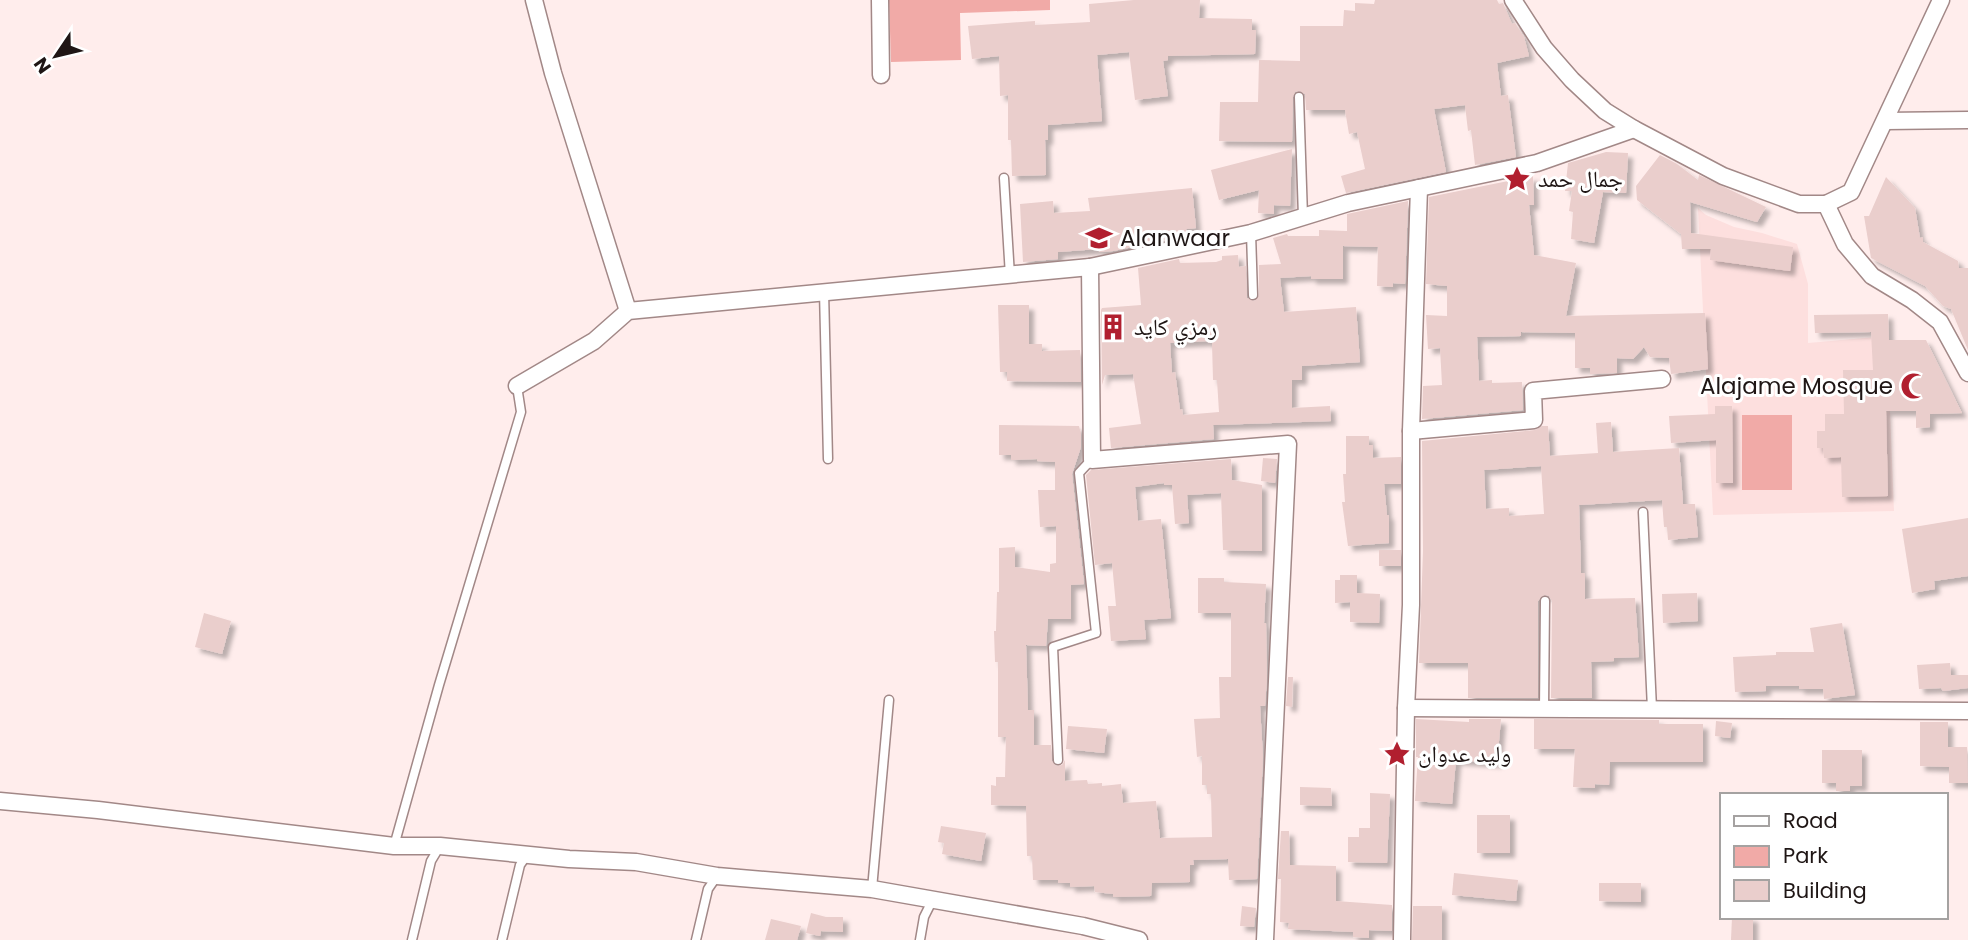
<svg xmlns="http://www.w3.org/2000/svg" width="1968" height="940" font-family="Poppins,'Noto Naskh Arabic',sans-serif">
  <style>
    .built { fill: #fddfde }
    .green { fill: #f1aaa7 }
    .building { fill: #eacecc; fill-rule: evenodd; filter: url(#shadow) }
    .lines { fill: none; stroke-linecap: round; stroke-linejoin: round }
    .lane-casing { stroke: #a28887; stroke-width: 11 }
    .street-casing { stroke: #a28887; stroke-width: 19 }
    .lane { stroke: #fff; stroke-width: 8 }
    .street { stroke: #fff; stroke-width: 16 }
    .labels { text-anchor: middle; stroke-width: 6; stroke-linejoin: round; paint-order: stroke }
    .poi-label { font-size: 23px; fill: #1f1615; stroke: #fff; text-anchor: start }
  </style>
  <defs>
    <filter id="shadow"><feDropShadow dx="5" dy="5" stdDeviation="2" flood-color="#0004"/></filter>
  </defs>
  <rect width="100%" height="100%" fill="#ffedec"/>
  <polygon class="built" points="1698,208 1706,215 1734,227 1762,233 1797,244 1808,284 1808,343 1887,336 1894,511 1713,515"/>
  <g class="green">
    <polygon points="889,0 1050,0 1050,10 960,13 961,60 891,62"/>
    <rect x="1742" y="415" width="50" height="75"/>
  </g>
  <g class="building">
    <polygon points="1134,0 1200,0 1199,18 1252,19 1252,30 1256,30 1255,54 1168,56 1168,60 1163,61 1168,96 1135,100 1129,52 1097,55 1102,121 1048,125 1048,140 1045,140 1046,175 1012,176 1011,140 1008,140 1008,95 1000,96 999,56 972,59 968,26 1035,21 1035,25 1090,22 1089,4"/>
    <polygon points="1375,0 1497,0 1499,4 1503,3 1512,24 1515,23 1524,37 1529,56 1497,63 1501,96 1508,95 1516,157 1475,165 1471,130 1468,131 1465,105 1434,109 1446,172 1346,193 1341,176 1365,169 1357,132 1349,134 1345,110 1306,110 1305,94 1299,91 1295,92 1293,97 1292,142 1219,141 1220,102 1258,102 1259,60 1300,61 1300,26 1343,26 1344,10 1355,11 1355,3 1374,4"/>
    <polygon points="1292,149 1290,206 1274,205 1274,214 1258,213 1259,190 1219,200 1211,170"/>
    <polygon points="1606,152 1628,153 1626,193 1603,192 1594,243 1571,239 1573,212 1569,211 1572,191 1565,191 1568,163"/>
    <polygon points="1660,155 1677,164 1698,180 1699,175 1766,207 1757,222 1690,202 1691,233 1793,247 1790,271 1710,260 1711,249 1682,249 1681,234 1637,200 1636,186"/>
    <polygon points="1533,176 1534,205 1529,205 1534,255 1576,263 1566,316 1705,313 1708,369 1671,374 1669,358 1650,357 1644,347 1633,359 1617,358 1617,373 1590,374 1590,368 1575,368 1575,333 1521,332 1521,336 1477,337 1479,381 1492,380 1492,383 1522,382 1523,410 1422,419 1423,386 1442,385 1440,348 1428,349 1426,315 1447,316 1447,286 1426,284 1429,197"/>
    <polygon points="1886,177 1915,208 1920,238 1923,237 1923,242 1958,261 1959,268 1968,268 1968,350 1951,309 1943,306 1925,286 1871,258 1864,216 1869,216"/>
    <polygon points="1192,188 1196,228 1186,229 1187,233 1176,234 1177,238 1113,251 1099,252 1099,249 1058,252 1058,259 1023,262 1020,204 1053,201 1054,213 1090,211 1088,198"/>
    <path d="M1408,201L1405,284L1393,283V287L1377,286L1378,247L1343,246V279H1311V276L1280,278L1284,312L1356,307L1360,362L1302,366V380H1292V408L1330,406L1331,421L1213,425L1214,439L1111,448L1109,428L1141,424L1133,374L1105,375L1102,385L1101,310L1102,308L1141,305L1138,268L1179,259L1180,263L1216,262L1222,260V256L1238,255L1239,267L1246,266L1247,298L1254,301L1259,295V265L1281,264L1273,238L1287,234L1288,236H1319V230L1347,231V214ZM1208,341V343H1212L1213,380H1217L1219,412L1183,415L1182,409L1180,410L1175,372L1172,373L1170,343Z"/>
    <polygon points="998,305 1029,305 1029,344 1042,344 1042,351 1080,350 1081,382 1007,381 1007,372 1000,372"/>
    <polygon points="1888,314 1889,340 1926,340 1962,413 1930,414 1930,427 1916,428 1916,411 1886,411 1888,496 1842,497 1841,457 1824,458 1823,448 1817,448 1817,431 1825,431 1825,414 1844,414 1843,370 1873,370 1871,332 1815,333 1814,315"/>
    <polygon points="1715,406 1732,406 1733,483 1716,483 1716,440 1671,443 1669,416 1715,414"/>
    <path d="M1611,422L1613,452L1679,448L1683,504H1695L1698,537L1668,540L1667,527H1664L1662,500L1579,505L1581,573H1585V599L1635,598L1639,657L1614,658V661L1591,662L1592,698H1551L1552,601L1549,596L1544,595L1538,601V698H1468V663H1419L1423,551L1422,441L1535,430L1542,426H1548L1550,456L1598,453L1596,423ZM1541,466L1544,514L1509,516V508L1486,509L1484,470Z"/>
    <polygon points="999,425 1079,426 1081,434 1081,447 1072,474 1084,584 1071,585 1071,619 1048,619 1046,646 1026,645 1028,710 1034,710 1034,745 1051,745 1052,761 1056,766 1062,765 1065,760 1065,781 1087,780 1088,784 1102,783 1102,786 1121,784 1123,803 1156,801 1160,838 1212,837 1211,794 1207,794 1207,785 1202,785 1202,756 1197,757 1194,719 1220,718 1219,677 1231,677 1231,613 1198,613 1198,578 1224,578 1224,582 1266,584 1264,623 1266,623 1267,677 1265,706 1260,706 1263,757 1257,879 1229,880 1228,859 1193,860 1194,865 1190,865 1190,882 1152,883 1151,896 1113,897 1113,894 1095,892 1094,886 1070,887 1070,883 1058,883 1058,880 1033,880 1032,856 1027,856 1026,806 991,805 991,785 996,786 996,777 1005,777 1006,737 998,737 998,662 995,662 994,631 996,631 997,592 999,592 999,548 1015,547 1015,567 1050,572 1050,564 1056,563 1056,526 1040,527 1038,490 1055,490 1055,462 1037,461 1037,459 1011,460 1011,455 999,455"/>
    <polygon points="1346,436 1369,436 1369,445 1373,445 1373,458 1401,457 1401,484 1384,484 1387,515 1389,515 1389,543 1348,546 1342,502 1345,502 1343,474 1346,474"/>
    <polygon points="1263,458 1277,459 1275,483 1261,481"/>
    <polygon points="1231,459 1232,480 1262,485 1262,551 1223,550 1221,493 1187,495 1189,523 1175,524 1172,485 1164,485 1164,483 1135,487 1138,521 1161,519 1171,618 1144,620 1146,639 1111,641 1108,606 1116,606 1112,563 1095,565 1086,475 1091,470"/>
    <polygon points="1968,518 1968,576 1934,581 1935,589 1912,593 1902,529"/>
    <rect x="1379" y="550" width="22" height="16"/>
    <polygon points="1340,575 1357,575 1357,593 1380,594 1379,623 1350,622 1350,602 1335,603 1335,580 1340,580"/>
    <polygon points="1697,593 1698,621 1663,623 1662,594"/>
    <polygon points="204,613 231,621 222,654 195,647"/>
    <polygon points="1842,623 1855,695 1824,699 1823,689 1799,689 1799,686 1766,686 1766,691 1735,692 1733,657 1776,655 1776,652 1814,652 1810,628"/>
    <polygon points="1950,663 1951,675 1968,675 1968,688 1943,691 1941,688 1919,689 1917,665"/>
    <polygon points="1288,677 1293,677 1292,707 1286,706"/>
    <polygon points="1416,719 1469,722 1469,719 1501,719 1497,763 1456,760 1452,804 1415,801 1418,757 1416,757"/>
    <polygon points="1534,719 1659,720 1659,724 1703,724 1703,762 1610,762 1609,785 1595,784 1595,788 1573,787 1575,749 1534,749"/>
    <polygon points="1716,721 1732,723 1730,738 1715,736"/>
    <polygon points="1920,722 1948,722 1948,747 1967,747 1968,783 1949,783 1949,767 1920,766"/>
    <polygon points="1068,726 1107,729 1104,753 1066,749"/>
    <polygon points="1822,750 1862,750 1862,786 1850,786 1850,791 1836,791 1836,783 1822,783"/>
    <polygon points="1300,787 1331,788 1332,806 1300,805"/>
    <polygon points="1370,793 1390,794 1387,863 1348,862 1348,837 1359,837 1359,828 1370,828"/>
    <rect x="1477" y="815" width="33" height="38"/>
    <polygon points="941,826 986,833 981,861 942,854 944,843 938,842"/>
    <polygon points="1281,831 1289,831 1290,865 1336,866 1336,901 1392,905 1392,931 1369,930 1369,938 1353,937 1353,932 1288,929 1289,923 1280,922 1281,879 1278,879"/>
    <polygon points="1454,873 1518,880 1516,901 1452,895"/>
    <polygon points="1599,883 1641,883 1641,902 1599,901"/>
    <polygon points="1242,906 1256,908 1254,927 1240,926"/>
    <polygon points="1413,906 1442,906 1442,940 1412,940"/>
    <polygon points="811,913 826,917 843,917 843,932 821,931 820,936 806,933"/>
    <polygon points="1732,917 1753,917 1753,940 1731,940"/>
    <polygon points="771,919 801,926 797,940 765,940"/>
  </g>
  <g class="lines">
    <g class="lane-casing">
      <g id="lane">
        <polyline points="1299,97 1303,217"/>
        <polyline points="1004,178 1010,276"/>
        <polyline points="1251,233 1253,295"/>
        <polyline points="824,291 828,459"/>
        <polyline points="1643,512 1652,709"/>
        <polyline points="1544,709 1545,601"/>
        <polyline points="1058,760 1053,647 1096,633 1079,473 1092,459"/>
        <polyline points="394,846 439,685 521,412 517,386"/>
        <polyline points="872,889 889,700"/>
        <polyline points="412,940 431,861 440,846"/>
        <polyline points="502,940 520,865 527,855"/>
        <polyline points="696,940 708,889 717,876"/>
        <polyline points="920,940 924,917 932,901"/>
      </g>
    </g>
    <g class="street-casing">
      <g id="street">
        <polyline points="534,0 553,73 628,311"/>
        <polyline points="880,0 881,75"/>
        <polyline points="1513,0 1544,48 1572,80 1605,111 1634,129 1723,176 1799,204 1826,204 1845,244 1872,276 1912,300 1940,322 1968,373"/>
        <polyline points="1885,121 1968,120"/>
        <polyline points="1826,204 1851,192 1941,0"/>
        <polyline points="1090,267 1092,460 1288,444 1265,940"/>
        <polyline points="517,386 594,341 628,311 1090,267 1251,233 1348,203 1537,163 1634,129"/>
        <polyline points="1411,431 1534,420 1533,391 1662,379"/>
        <polyline points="1406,708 1968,711"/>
        <polyline points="0,801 98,810 394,846 440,846 569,859 636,862 717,876 872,889 1083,926 1139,940"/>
        <polyline points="1402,940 1406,708 1411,605 1411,431 1419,188"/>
      </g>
    </g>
    <use href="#lane" class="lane"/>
    <use href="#street" class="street"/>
  </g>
  <defs>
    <g id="sight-bare" transform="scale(2.1)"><path d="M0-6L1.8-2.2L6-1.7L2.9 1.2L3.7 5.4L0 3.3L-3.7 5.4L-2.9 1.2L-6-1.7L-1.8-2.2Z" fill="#b11f2f" stroke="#fff" stroke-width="2.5" paint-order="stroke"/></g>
    <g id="school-bare" transform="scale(2.1)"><path d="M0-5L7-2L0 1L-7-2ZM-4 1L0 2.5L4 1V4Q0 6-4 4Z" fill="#b11f2f" stroke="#fff" stroke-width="2.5" paint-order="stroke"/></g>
    <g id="building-bare" transform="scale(2.1)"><path d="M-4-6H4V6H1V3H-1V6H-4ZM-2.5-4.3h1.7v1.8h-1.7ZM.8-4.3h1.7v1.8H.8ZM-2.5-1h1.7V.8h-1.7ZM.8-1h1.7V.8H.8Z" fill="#b11f2f" stroke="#fff" stroke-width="2.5" paint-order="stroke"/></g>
    <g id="mosque-bare" transform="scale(2.1)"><path d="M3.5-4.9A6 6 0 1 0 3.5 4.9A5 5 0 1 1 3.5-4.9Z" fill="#b11f2f" stroke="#fff" stroke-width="2.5" paint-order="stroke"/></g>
  </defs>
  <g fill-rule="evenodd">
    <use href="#sight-bare" x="1517" y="179"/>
    <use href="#school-bare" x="1099" y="238"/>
    <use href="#building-bare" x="1113" y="327"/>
    <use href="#mosque-bare" x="1914" y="386"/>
    <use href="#sight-bare" x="1397" y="754"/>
  </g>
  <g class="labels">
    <g class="poi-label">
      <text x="1538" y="187">جمال حمد</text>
      <text x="1120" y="246">Alanwaar</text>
      <text x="1134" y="335">رمزي كايد</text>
      <text x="1893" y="394" text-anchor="end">Alajame Mosque</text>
      <text x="1418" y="762">وليد عدوان</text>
    </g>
  </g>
  <rect x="1720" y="793" width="228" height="126" fill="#ffffff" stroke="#a5a2a1" stroke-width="2"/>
  <rect x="1734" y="816" width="35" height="10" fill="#ffffff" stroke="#a5a2a1" stroke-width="2"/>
  <text x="1783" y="828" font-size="21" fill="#1f1615">Road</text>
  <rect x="1734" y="846" width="35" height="21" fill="#f1aaa7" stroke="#a5a2a1" stroke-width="2"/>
  <text x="1783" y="863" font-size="21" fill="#1f1615">Park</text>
  <rect x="1734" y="880" width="35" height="21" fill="#eacecc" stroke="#a5a2a1" stroke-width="2"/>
  <text x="1783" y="898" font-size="21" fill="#1f1615">Building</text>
  <g transform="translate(56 56) rotate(235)" stroke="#ffffff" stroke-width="5" paint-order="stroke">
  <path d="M0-5L12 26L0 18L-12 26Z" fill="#1f1615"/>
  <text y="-10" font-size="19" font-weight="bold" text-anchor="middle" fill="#1f1615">N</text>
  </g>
</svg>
